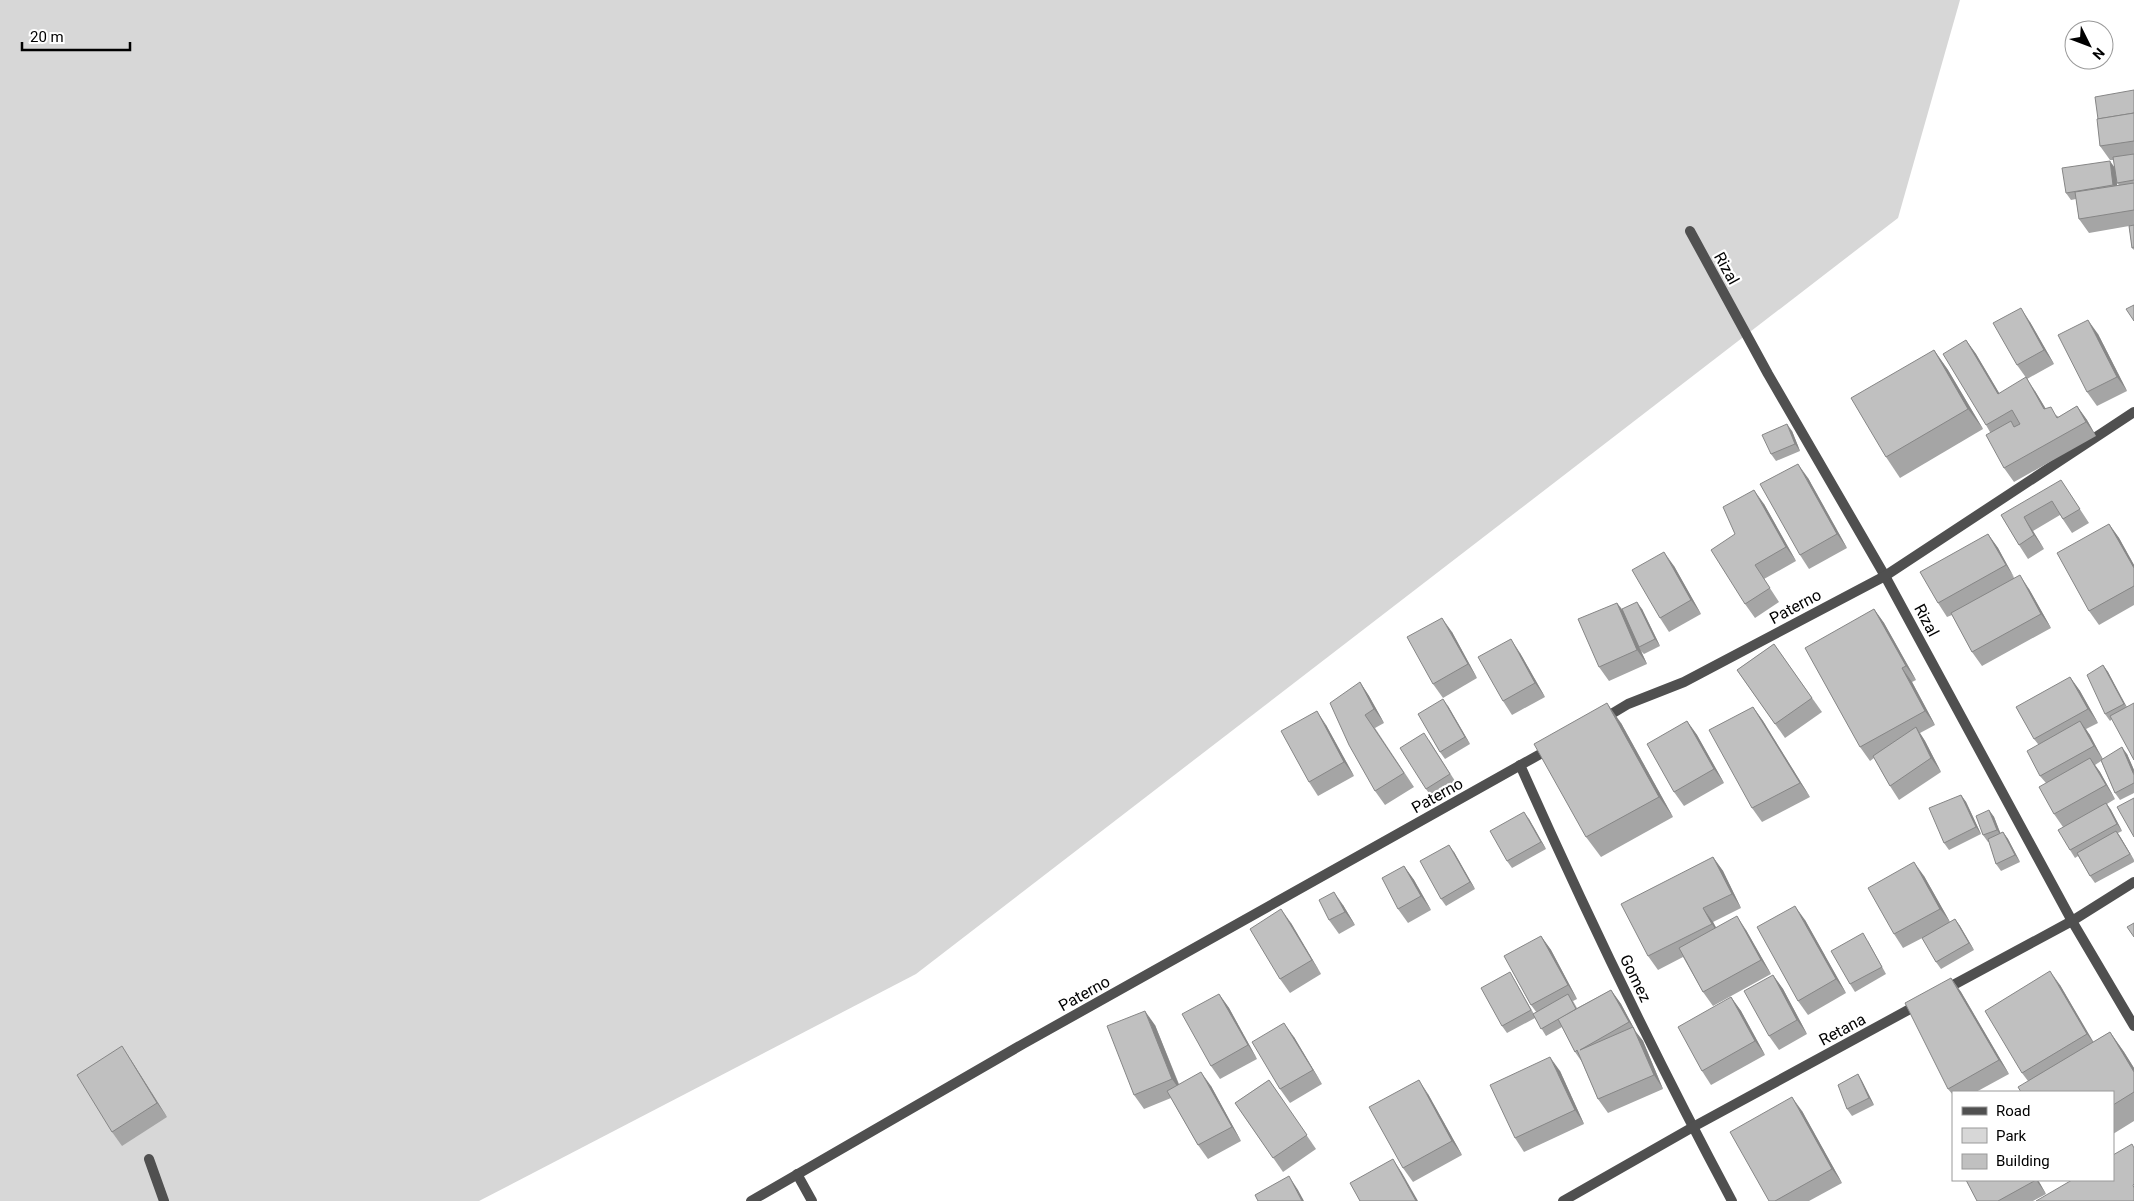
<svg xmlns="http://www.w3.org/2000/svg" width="2134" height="1201" font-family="Roboto,sans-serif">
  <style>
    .green { fill: #d7d7d7 }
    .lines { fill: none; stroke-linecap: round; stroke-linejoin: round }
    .minor { stroke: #505050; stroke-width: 10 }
    .wall { fill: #a5a5a5 }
    .shaded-wall { fill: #868686 }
    .building { fill: #c0c0c0; stroke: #868686 }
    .labels { text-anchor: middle; stroke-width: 4.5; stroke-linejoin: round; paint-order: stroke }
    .street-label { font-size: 16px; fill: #000; stroke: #fff }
  </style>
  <rect width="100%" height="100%" fill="#fff"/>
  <polygon class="green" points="0,0 1960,0 1898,218 916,974 479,1201 0,1201"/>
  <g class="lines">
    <g class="minor">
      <polyline points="1690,231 1768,374 1885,576 2072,921 2134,1026"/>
      <polyline points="1603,719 1628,704 1684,682 1885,576 2134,412"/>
      <path d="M1520,765C1586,913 1656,1059 1732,1201"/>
      <polyline points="1944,990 2072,921 2134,882"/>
      <polyline points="149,1159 164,1201"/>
      <polyline points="797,1174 812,1201"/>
      <polyline points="751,1201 1023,1044 1551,748"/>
      <polyline points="1563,1201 1693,1127 1921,1003"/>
    </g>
  </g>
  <g class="wall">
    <polygon points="2134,90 2134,250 2132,248 2129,226 2089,233 2079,219 2076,199 2071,200 2066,193 2115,168 2117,185 2119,185 2117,183 2114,160 2110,160 2100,146 2098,119"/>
    <polygon points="2030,322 2054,364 2027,379 2017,365"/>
    <polygon points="2098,334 2127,391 2097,406 2087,392"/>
    <polygon points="1966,340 1976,354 1999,393 2035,391 2046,409 2059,417 2077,406 2087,420 2096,436 2014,482 2004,468 1990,432 1986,425"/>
    <polygon points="1934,350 1948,370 1983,429 1900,478 1886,457"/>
    <polygon points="1792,431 1800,451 1776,461 1771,454"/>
    <polygon points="1808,478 1847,548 1809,569 1800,555"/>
    <polygon points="2070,494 2089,523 2072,533 2060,515 2033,531 2044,549 2028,559 2019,545 2001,515"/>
    <polygon points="1764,504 1796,561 1764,579 1779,602 1755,618 1745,604 1735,534"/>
    <polygon points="2109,524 2119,538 2134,565 2134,605 2099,625 2089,611"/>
    <polygon points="1988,534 1998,548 2014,578 2029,589 2051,628 1982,666 1972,652 1952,615 1947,617 1938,603"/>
    <polygon points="1674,566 1701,614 1669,632 1660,618"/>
    <polygon points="1617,603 1622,609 1642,609 1660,646 1644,654 1641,651 1647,664 1609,681 1599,667"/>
    <polygon points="1874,609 1884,623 1916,680 1912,682 1935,725 1920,733 1925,741 1941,772 1899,800 1890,786 1874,758 1870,761 1860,747"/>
    <polygon points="1452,632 1477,678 1443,698 1433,684"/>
    <polygon points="1774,644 1822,712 1785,738 1737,670"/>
    <polygon points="1520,653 1545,697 1512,715 1503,701"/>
    <polygon points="2103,665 2108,672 2126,707 2110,721 2105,714"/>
    <polygon points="2070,677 2080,691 2098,723 2086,729 2103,759 2127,754 2134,770 2134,793 2120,800 2115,793 2101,761 2095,765 2100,772 2115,799 2107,804 2111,810 2122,831 2118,833 2134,860 2134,862 2095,883 2090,876 2078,856 2075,858 2070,850 2063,827 2054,814 2046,783 2040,776 2038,744 2034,739"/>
    <polygon points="1360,682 1369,696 1384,723 1375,728 1414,787 1385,805 1375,791"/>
    <polygon points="1448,706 1470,744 1445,759 1440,752"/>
    <polygon points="1753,707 1763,721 1810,797 1762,822 1752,808"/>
    <polygon points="1687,721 1697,735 1724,783 1684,806 1674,792"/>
    <polygon points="1621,723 1673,817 1601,857 1586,837"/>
    <polygon points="1326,725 1354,776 1318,796 1309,782"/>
    <polygon points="1429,740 1455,781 1431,796 1426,789"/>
    <polygon points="1961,795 1966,802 1981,834 1949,850 1944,843"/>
    <polygon points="1989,810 1994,817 2000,833 2003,832 2008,839 2020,862 2001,871 1996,864 1989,842 1988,842 1983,835"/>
    <polygon points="1529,819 1546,849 1512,868 1507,861"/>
    <polygon points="1454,852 1475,889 1446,906 1441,899"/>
    <polygon points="1713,857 1723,871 1741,908 1713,922 1716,927 1746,930 1771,974 1713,1006 1703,992 1683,957 1658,970 1648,956"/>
    <polygon points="1404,866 1414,880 1431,910 1408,923 1398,909"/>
    <polygon points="1924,876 1950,922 1955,919 1960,926 1974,950 1941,969 1936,962 1928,935 1903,948 1894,934"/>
    <polygon points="1343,905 1355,925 1339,934 1329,920"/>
    <polygon points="1805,920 1846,993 1808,1015 1798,1001"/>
    <polygon points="1291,923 1321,974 1290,993 1280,979"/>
    <polygon points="1541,936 1551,950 1577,999 1573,1001 1577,1008 1611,990 1621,1004 1636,1032 1643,1041 1663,1089 1608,1113 1598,1099 1582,1062 1575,1052 1562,1027 1546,1036 1535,1018 1507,1033 1502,1026 1514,979 1534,1014 1537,1013 1531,1005"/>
    <polygon points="1868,941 1886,974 1855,992 1850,984"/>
    <polygon points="1773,975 1783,989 1807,1034 1779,1050 1769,1036"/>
    <polygon points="1951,978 1961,992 2009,1074 1976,1092 1953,1092 1953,1095 1948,1089"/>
    <polygon points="2060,985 2093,1042 2110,1032 2124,1052 2134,1068 2134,1121 2113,1134 2113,1092 2028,1081 2022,1073"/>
    <polygon points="1219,994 1229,1008 1257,1059 1220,1079 1211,1066"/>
    <polygon points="1731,997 1741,1011 1765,1055 1711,1085 1702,1071"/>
    <polygon points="1155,1025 1179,1084 1211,1086 1241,1141 1208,1159 1198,1145 1171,1098 1144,1109 1134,1095"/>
    <polygon points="1294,1037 1322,1084 1290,1103 1280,1089"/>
    <polygon points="131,1060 167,1117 122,1146 112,1132"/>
    <polygon points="1560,1071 1584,1124 1524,1152 1515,1138"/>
    <polygon points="1858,1074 1862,1081 1874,1105 1852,1116 1847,1109"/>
    <polygon points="1269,1080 1316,1149 1283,1172 1235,1103"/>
    <polygon points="1428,1094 1462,1155 1413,1182 1403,1168"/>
    <polygon points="1802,1111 1842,1183 1809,1201 1769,1201"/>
    <polygon points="1966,1180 2038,1180 2046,1194 2033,1201 1977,1201"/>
  </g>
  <g class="shaded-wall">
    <polygon points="2110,161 2115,168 2118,192 2113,185"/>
    <polygon points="2021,308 2030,322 2054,364 2044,350"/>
    <polygon points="2088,320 2098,334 2127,391 2117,377"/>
    <polygon points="1966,340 1976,354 2008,408 1998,394"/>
    <polygon points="1934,350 1948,370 1983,429 1968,409"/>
    <polygon points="2026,377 2035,391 2054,423 2044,409"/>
    <polygon points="2077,406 2087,420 2096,436 2086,422"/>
    <polygon points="1787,424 1792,431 1800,451 1795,444"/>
    <polygon points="1798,464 1808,478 1847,548 1837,534"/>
    <polygon points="1754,490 1764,504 1796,561 1786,547"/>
    <polygon points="2024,517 2033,531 2044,549 2034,535"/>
    <polygon points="2109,524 2119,538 2134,565 2134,568"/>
    <polygon points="1988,534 1998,548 2015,579 2006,565"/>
    <polygon points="1664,552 1674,566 1701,614 1691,600"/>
    <polygon points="2020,575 2029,589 2051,628 2041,614"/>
    <polygon points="1637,602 1642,609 1660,646 1655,639"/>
    <polygon points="1617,603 1627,617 1639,647 1641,651 1647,664 1637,650"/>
    <polygon points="1874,609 1884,623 1916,680 1906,666"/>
    <polygon points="1442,618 1452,632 1477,678 1468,664"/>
    <polygon points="1511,639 1520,653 1545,697 1535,683"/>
    <polygon points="2103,665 2108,672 2129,711 2124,704"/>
    <polygon points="1902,668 1912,682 1935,725 1925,711"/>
    <polygon points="2070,677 2080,691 2098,723 2088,709"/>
    <polygon points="1360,682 1369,696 1384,723 1374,709"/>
    <polygon points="1443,699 1448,706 1470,744 1465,737"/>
    <polygon points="1607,703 1621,723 1673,817 1659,797"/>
    <polygon points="1753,707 1763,721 1810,797 1800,783"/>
    <polygon points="1317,711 1326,725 1354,776 1344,762"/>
    <polygon points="1687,721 1697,735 1724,783 1714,769"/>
    <polygon points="2080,721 2090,735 2103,760 2094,746"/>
    <polygon points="1916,727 1925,741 1941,772 1931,758"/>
    <polygon points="2122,747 2127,754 2134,770 2134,775"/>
    <polygon points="2090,758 2100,772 2115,799 2106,785"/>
    <polygon points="1961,795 1966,802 1981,834 1976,827"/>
    <polygon points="2106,803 2111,810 2122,831 2117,824"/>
    <polygon points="1989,810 1994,817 2002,837 1997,830"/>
    <polygon points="1524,812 1529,819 1546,849 1541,842"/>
    <polygon points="2116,831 2121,838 2134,860 2130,854"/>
    <polygon points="2003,832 2008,839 2020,862 2015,855"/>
    <polygon points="1449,845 1454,852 1475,889 1470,882"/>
    <polygon points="1713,857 1723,871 1741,908 1732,894"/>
    <polygon points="1914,862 1924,876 1950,922 1940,909"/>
    <polygon points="1404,866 1414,880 1431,910 1421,896"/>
    <polygon points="1334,892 1343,905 1355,925 1345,912"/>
    <polygon points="1795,906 1805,920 1846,993 1836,979"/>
    <polygon points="1703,908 1713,922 1721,938 1712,924"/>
    <polygon points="1281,909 1291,923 1321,974 1312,960"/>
    <polygon points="1737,916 1746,930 1771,974 1761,960"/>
    <polygon points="1955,919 1960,926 1974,950 1969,943"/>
    <polygon points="1541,936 1551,950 1577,999 1568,985"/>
    <polygon points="2050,971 2060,985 2097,1048 2087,1034"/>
    <polygon points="1773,975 1783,989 1807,1034 1797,1020"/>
    <polygon points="1951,978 1961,992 2009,1074 1999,1060"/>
    <polygon points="1611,990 1621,1004 1636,1032 1643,1041 1663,1089 1654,1075 1634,1029 1629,1022"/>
    <polygon points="1219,994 1229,1008 1257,1059 1248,1045"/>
    <polygon points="1731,997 1741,1011 1765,1055 1755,1041"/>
    <polygon points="1145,1011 1155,1025 1182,1093 1172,1079"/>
    <polygon points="1284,1023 1294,1037 1322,1084 1313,1070"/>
    <polygon points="2110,1032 2124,1052 2134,1068 2134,1072"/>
    <polygon points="122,1046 131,1060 167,1117 157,1103"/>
    <polygon points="1550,1057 1560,1071 1584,1124 1575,1110"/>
    <polygon points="1201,1072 1211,1086 1241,1141 1232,1127"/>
    <polygon points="1858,1074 1862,1081 1874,1105 1869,1098"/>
    <polygon points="1419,1080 1428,1094 1462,1155 1452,1141"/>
    <polygon points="1792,1097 1802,1111 1842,1183 1832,1169"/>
    <polygon points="1393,1159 1402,1173 1418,1201 1416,1201"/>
    <polygon points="1289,1176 1298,1190 1304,1201 1302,1201"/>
    <polygon points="2036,1180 2038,1180 2046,1194"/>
  </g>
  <g class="building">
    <polygon points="2134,90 2134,113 2098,119 2095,97"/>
    <polygon points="2134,113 2134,141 2100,146 2097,119"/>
    <polygon points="2134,154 2134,180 2117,183 2113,157"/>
    <polygon points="2110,161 2113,185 2066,193 2062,168"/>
    <polygon points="2134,183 2134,210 2079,219 2075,192"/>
    <polygon points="2134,225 2134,247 2132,248 2129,226"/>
    <polygon points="2134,305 2134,321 2126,309"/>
    <polygon points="2021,308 2044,350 2017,365 1993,323"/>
    <polygon points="2088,320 2117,377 2087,392 2058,335"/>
    <polygon points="1966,340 1998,394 2026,377 2044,409 2051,407 2057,418 2077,406 2086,422 2004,468 1986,435 2011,421 2014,427 2020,424 2012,410 1986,425 1943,354"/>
    <polygon points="1934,350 1968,409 1886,457 1851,398"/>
    <polygon points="1787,424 1795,444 1771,454 1762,435"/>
    <polygon points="1798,464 1837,534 1800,555 1760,484"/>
    <polygon points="2061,480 2080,509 2063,519 2052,501 2024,517 2034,535 2019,545 2001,515"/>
    <polygon points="1754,490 1786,547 1755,565 1770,588 1745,604 1711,550 1735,534 1723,507"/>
    <polygon points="2109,524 2134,568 2134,586 2089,611 2057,553"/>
    <polygon points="1988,534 2006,565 1938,603 1920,572"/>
    <polygon points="1664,552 1691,600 1660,618 1632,570"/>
    <polygon points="2020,575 2041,614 1972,652 1951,613"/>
    <polygon points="1637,602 1655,639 1639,647 1622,609"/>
    <polygon points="1617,603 1637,650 1599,667 1578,619"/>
    <polygon points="1874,609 1906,666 1902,668 1925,711 1860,747 1805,648"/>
    <polygon points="1442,618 1468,664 1433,684 1407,637"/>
    <polygon points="1511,639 1535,683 1503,701 1478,657"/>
    <polygon points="1774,644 1812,698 1775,724 1737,670"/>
    <polygon points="2103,665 2124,704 2105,714 2087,675"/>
    <polygon points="2070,677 2088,709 2034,739 2016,707"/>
    <polygon points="1360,682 1374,709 1365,715 1404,773 1375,791 1349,745 1330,703"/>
    <polygon points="1443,699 1465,737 1440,752 1418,714"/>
    <polygon points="1607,703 1659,797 1586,837 1534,744"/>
    <polygon points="2134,703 2134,760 2110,716"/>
    <polygon points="1753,707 1800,783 1752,808 1709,730"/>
    <polygon points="1317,711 1344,762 1309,782 1281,731"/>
    <polygon points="1687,721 1714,769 1674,792 1647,744"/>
    <polygon points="2080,721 2094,746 2040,776 2027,751"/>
    <polygon points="1916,727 1931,758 1890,786 1873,756"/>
    <polygon points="1424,733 1450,774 1426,789 1400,748"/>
    <polygon points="2122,747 2134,775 2134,783 2115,793 2101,760"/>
    <polygon points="2090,758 2106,785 2054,814 2039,787"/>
    <polygon points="1961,795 1976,827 1944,843 1929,808"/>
    <polygon points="2134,798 2134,837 2117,807"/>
    <polygon points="2106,803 2117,824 2070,850 2058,830"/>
    <polygon points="1989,810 1997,830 1983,835 1976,816"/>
    <polygon points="1524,812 1541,842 1507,861 1490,831"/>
    <polygon points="2116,831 2130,854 2090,876 2077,853"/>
    <polygon points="2003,832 2015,855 1996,864 1988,839"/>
    <polygon points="1449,845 1470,882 1441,899 1420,861"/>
    <polygon points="1713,857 1732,894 1703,908 1712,924 1648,956 1621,904"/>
    <polygon points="1914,862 1940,909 1894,934 1868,888"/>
    <polygon points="1404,866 1421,896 1398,909 1382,878"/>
    <polygon points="1334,892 1345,912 1329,920 1319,900"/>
    <polygon points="1795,906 1836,979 1798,1001 1757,927"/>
    <polygon points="1281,909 1312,960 1280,979 1250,929"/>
    <polygon points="1737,916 1761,960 1703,992 1679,948"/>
    <polygon points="1955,919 1969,943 1936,962 1922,938"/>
    <polygon points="2134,923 2134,937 2127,927"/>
    <polygon points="1863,933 1882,967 1850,984 1831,951"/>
    <polygon points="1541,936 1568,985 1531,1005 1504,956"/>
    <polygon points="2050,971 2087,1034 2022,1073 1985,1011"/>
    <polygon points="1510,972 1531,1010 1502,1026 1481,988"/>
    <polygon points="1773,975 1797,1020 1769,1036 1744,991"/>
    <polygon points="1951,978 1999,1060 1948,1089 1905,1003"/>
    <polygon points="1611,990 1629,1022 1580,1050 1633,1027 1654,1075 1598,1099 1577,1050 1575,1052 1558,1019"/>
    <polygon points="1219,994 1248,1045 1211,1066 1182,1014"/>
    <polygon points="1568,994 1576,1009 1541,1029 1533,1014"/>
    <polygon points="1731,997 1755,1041 1702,1071 1678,1027"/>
    <polygon points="1145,1011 1172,1079 1134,1095 1107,1026"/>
    <polygon points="1284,1023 1313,1070 1280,1089 1252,1042"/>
    <polygon points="2110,1032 2134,1072 2134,1092 2113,1105 2113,1092 2021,1092 2018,1087"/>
    <polygon points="122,1046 157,1103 112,1132 77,1075"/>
    <polygon points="1550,1057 1575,1110 1515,1138 1490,1085"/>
    <polygon points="1201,1072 1232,1127 1198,1145 1167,1091"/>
    <polygon points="1858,1074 1869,1098 1847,1109 1838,1085"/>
    <polygon points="1269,1080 1307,1135 1273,1158 1235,1103"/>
    <polygon points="1419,1080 1452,1141 1403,1168 1369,1107"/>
    <polygon points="1792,1097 1832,1169 1775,1201 1769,1201 1730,1132"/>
    <polygon points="2132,1144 2134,1148 2134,1184 2133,1185 2134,1188 2134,1201 2036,1201 2072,1180 2113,1180 2113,1155"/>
    <polygon points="1393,1159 1416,1201 1360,1201 1350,1183"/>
    <polygon points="1289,1176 1302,1201 1258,1201 1255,1195"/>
    <polygon points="1966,1180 2036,1180 1998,1201 1977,1201"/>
  </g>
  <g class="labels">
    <g class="street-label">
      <text transform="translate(1727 268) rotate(61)" y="6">Rizal</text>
      <text transform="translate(1795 606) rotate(-28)" y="6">Paterno</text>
      <text transform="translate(1927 620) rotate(62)" y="6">Rizal</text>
      <text transform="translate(1437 795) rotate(-29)" y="6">Paterno</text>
      <text transform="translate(1636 978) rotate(64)" y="6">Gomez</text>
      <text transform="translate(1084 993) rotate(-29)" y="6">Paterno</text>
      <text transform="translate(1842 1029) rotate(-28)" y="6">Retana</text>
    </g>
  </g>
  <rect x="1952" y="1091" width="162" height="90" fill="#ffffff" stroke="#999999"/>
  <rect x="1962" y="1107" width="25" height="8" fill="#505050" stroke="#999999"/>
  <text x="1996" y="1116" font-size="15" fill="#000000">Road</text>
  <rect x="1962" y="1128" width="25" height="15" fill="#d7d7d7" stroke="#999999"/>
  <text x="1996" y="1141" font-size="15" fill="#000000">Park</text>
  <rect x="1962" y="1154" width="25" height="15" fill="#c0c0c0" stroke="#999999"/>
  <text x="1996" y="1166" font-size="15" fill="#000000">Building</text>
  <g transform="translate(2089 45) rotate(132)"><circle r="24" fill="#ffffff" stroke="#999999"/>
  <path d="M0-4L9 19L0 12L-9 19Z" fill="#000000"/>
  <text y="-8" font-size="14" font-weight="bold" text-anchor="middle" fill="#000000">N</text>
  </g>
  <path d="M22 42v8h108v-8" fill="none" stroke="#000000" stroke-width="2.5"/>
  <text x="30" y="42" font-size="15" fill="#000000" stroke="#ffffff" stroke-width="4" paint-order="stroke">20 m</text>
</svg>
